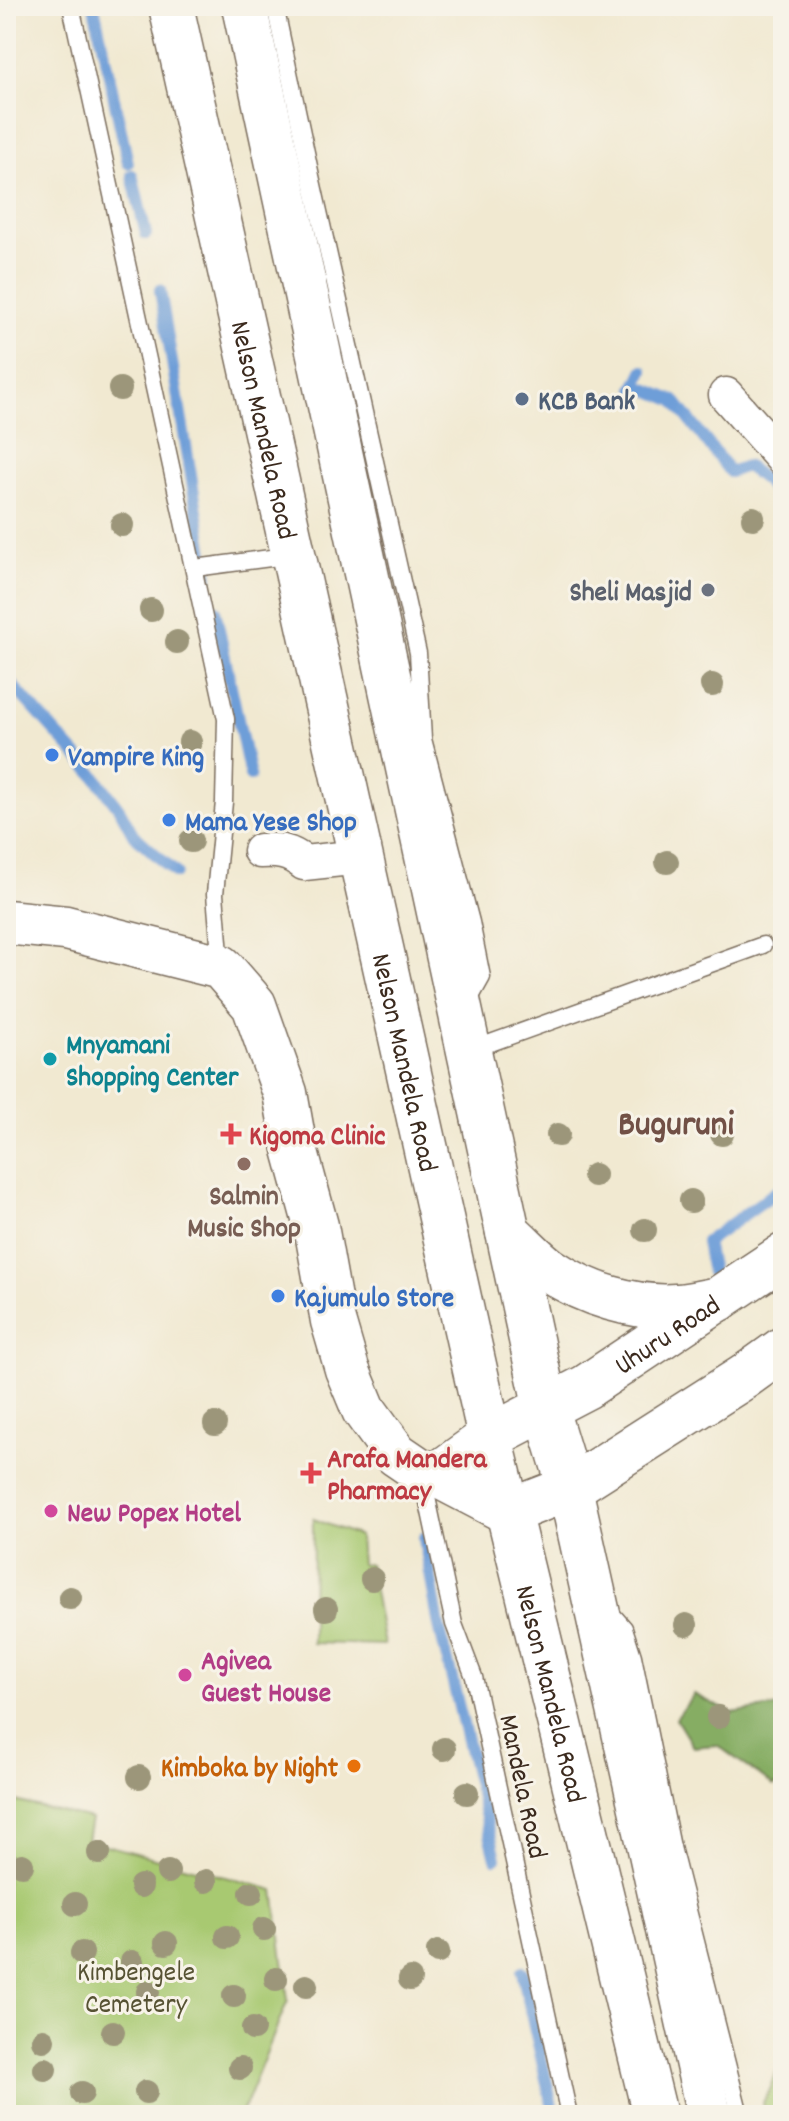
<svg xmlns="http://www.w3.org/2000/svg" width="789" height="2121" font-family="Dekko,sans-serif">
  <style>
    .green { fill: #a8c971; stroke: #727a48; stroke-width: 2 }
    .forest { fill: #86ad63; stroke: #606c40; stroke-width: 2 }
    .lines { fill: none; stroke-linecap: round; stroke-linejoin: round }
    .stream { stroke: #6e9ed8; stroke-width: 12 }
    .lane-casing { stroke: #7b6d5d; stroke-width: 19 }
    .street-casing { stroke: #7b6d5d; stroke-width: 37 }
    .secondary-casing { stroke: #7b6d5d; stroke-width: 47 }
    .primary-casing { stroke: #7b6d5d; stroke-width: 47 }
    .lane { stroke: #fff; stroke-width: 16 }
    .street { stroke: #fff; stroke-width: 34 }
    .secondary { stroke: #fff; stroke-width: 44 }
    .primary { stroke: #fff; stroke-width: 44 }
    .tree { fill: #9c967a }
    .service-dot { fill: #5c6f8a; stroke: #f7f3e8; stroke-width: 3 }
    .worship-dot { fill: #6b7280; stroke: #f7f3e8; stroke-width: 3 }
    .shop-dot { fill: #3f7fe0; stroke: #f7f3e8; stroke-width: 3 }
    .culture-dot { fill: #0f9aa8; stroke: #f7f3e8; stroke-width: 3 }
    .health-dot { fill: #e0444e; stroke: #f7f3e8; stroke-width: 3 }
    .education-dot { fill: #8d6e63; stroke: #f7f3e8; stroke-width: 3 }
    .hotel-dot { fill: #d1479c; stroke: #f7f3e8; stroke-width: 3 }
    .food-dot { fill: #e8710a; stroke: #f7f3e8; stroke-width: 3 }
    .labels { text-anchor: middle; stroke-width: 6; stroke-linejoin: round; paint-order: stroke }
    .service-label { font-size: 28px; font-weight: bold; fill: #4e5e75; stroke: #f7f3e8; text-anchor: start }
    .street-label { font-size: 28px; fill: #3b2a1e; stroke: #f7f3e8 }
    .worship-label { font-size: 28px; font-weight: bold; fill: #5b616d; stroke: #f7f3e8; text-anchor: end }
    .shop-label { font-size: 28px; font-weight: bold; fill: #366cbe; stroke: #f7f3e8; text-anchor: start }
    .culture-label { font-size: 28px; font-weight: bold; fill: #0d838f; stroke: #f7f3e8; text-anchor: start }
    .health-label { font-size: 28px; font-weight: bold; fill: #be3a42; stroke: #f7f3e8; text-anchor: start }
    .education-label { font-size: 28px; font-weight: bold; fill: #785e54; stroke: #f7f3e8 }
    .hotel-label { font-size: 28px; font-weight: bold; fill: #b23c85; stroke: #f7f3e8; text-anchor: start }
    .food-label { font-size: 28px; font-weight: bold; fill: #c56008; stroke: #f7f3e8; text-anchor: end }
    .park-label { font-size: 28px; fill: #565233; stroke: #f7f3e8 }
    .district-label { font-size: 36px; font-weight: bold; fill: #715046; stroke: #f7f3e8 }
  </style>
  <rect width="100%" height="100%" fill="#f7f3e8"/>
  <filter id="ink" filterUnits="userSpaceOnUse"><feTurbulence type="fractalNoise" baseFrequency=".0125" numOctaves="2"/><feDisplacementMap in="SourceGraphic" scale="16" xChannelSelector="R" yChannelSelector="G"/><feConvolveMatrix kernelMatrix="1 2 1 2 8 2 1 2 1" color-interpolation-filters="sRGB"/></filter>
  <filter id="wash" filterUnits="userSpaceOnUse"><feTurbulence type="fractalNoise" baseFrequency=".006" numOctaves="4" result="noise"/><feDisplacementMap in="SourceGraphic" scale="32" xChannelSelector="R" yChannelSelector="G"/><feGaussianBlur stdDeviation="1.8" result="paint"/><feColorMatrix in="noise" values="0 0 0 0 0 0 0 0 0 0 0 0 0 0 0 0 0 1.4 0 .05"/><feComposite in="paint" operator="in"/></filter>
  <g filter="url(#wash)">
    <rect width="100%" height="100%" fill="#f1e9d1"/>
    <g class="green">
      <polygon points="313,1519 359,1536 361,1565 369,1564 384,1645 312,1643"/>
      <polygon points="15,1801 91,1819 87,1840 274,1890 288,2000 241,2115 6,2115 6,1845"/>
      <polygon points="783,2058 783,2115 765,2115 763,2103"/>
    </g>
    <polygon class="forest" points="694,1694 731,1713 783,1706 783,1781 774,1786 717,1745 693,1747 676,1719"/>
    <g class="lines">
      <g class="stream">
        <polyline points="94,6 128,163"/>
        <polyline points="132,175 146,234"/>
        <polyline points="160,290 208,577"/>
        <polyline points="643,371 635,388 639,386 675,401 730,472 746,466 766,481 783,505"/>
        <polyline points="215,610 250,776"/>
        <polyline points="6,678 95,776 120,810 133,834 176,873"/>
        <polyline points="712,1272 706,1242 783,1187"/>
        <polyline points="424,1538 439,1626 496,1858"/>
        <polyline points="522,1972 554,2115"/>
      </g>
    </g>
  </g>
  <g filter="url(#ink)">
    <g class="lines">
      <g class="lane-casing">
        <g id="lane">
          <polyline points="71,6 226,719 224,802 215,894 221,966"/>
          <polyline points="275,6 311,176 418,653 423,739 471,922 482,977 468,1002"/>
          <polyline points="195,568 293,555"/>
          <polyline points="471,1050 763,945"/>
          <polyline points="422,1474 454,1624 474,1677 569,2115"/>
          <polyline points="610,1612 624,1628 633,1656 672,1847 740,2115"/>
        </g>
      </g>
      <g class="street-casing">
        <g id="street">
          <polyline points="726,395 783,459"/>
          <path d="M260,851C278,850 289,851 304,863L360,857"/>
        </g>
      </g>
      <g class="secondary-casing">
        <g id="secondary">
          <polyline points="6,922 66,928 221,967 254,1005 285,1093 295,1149 316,1226 333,1321 347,1369 364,1410 396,1454 421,1471 437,1475 508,1512 570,1488 744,1377 783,1349"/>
          <path id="s1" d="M437,1475L490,1437L586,1387L783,1256"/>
        </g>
      </g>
      <g class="primary-casing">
        <g id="primary">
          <path id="s2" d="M171,6L490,1437L655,2115"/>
          <polyline points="244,6 546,1409 570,1488 709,2115"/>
          <path d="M508,1232C522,1244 535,1259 550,1270C585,1294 634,1309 676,1306C690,1306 705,1301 719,1299"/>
        </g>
      </g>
      <use href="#lane" class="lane"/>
      <use href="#street" class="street"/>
      <use href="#secondary" class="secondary"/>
      <use href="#primary" class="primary"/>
    </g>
    <g class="tree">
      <circle cx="120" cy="389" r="12"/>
      <circle cx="753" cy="518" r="12"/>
      <circle cx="122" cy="525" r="12"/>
      <circle cx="151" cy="610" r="12"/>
      <circle cx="177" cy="642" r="12"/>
      <circle cx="712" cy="685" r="12"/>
      <circle cx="190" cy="742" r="12"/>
      <circle cx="191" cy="841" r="12"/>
      <circle cx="667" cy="862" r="12"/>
      <circle cx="722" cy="1134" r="12"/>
      <circle cx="558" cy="1135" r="12"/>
      <circle cx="594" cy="1175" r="12"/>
      <circle cx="691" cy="1201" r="12"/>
      <circle cx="645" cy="1230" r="12"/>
      <circle cx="215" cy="1424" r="12"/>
      <circle cx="372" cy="1579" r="12"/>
      <circle cx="70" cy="1598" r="12"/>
      <circle cx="326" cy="1609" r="12"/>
      <circle cx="686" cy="1625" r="12"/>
      <circle cx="718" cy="1717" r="12"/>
      <circle cx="444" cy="1749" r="12"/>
      <circle cx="139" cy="1777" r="12"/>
      <circle cx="467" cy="1793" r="12"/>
      <circle cx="99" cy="1853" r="12"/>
      <circle cx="22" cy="1865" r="12"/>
      <circle cx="168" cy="1872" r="12"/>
      <circle cx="206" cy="1881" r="12"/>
      <circle cx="141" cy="1886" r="12"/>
      <circle cx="251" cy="1893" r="12"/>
      <circle cx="75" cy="1904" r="12"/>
      <circle cx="264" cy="1929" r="12"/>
      <circle cx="227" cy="1937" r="12"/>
      <circle cx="166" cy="1943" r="12"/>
      <circle cx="438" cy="1952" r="12"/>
      <circle cx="82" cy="1953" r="12"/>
      <circle cx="132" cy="1962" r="12"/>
      <circle cx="276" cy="1979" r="12"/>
      <circle cx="410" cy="1979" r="12"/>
      <circle cx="306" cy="1986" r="12"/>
      <circle cx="148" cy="1992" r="12"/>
      <circle cx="234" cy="1996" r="12"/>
      <circle cx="253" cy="2029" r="12"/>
      <circle cx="113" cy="2032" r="12"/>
      <circle cx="43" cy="2040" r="12"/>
      <circle cx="240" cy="2068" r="12"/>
      <circle cx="45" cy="2069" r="12"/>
      <circle cx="146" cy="2092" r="12"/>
      <circle cx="82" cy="2093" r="12"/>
    </g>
  </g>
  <circle class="service-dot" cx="522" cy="399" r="8"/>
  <circle class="worship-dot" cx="708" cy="590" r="8"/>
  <g class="shop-dot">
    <circle cx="52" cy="755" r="8"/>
    <circle cx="169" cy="820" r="8"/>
    <circle cx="278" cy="1296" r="8"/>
  </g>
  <circle class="culture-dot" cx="50" cy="1059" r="8"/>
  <g class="health-dot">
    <path d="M227 1122h8v8h8v8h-8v8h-8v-8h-8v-8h8z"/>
    <path d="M307 1461h8v8h8v8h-8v8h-8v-8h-8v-8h8z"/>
  </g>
  <circle class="education-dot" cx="244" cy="1164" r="8"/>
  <g class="hotel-dot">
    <circle cx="51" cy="1511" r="8"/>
    <circle cx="185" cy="1675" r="8"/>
  </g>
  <circle class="food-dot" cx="354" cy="1766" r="8"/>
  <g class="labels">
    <g class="service-label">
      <text x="538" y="409">KCB Bank</text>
    </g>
    <g class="street-label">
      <text dy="10" stroke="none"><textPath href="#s2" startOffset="434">Nelson Mandela Road</textPath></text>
      <text dy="10" stroke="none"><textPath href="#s2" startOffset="1082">Nelson Mandela Road</textPath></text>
      <text dy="10" stroke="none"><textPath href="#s1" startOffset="270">Uhuru Road</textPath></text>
      <text dy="10" stroke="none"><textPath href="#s2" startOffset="1730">Nelson Mandela Road</textPath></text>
      <text transform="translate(525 1786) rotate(78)" y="10">Mandela Road</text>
    </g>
    <g class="worship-label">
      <text x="692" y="600">Sheli Masjid</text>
    </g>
    <g class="shop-label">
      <text x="68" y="765">Vampire King</text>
      <text x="185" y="830">Mama Yese Shop</text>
      <text x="294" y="1306">Kajumulo Store</text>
    </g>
    <g class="culture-label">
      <text x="66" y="1053">Mnyamani<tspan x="66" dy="32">Shopping Center</tspan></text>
    </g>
    <g class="health-label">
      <text x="249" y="1144">Kigoma Clinic</text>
      <text x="327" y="1467">Arafa Mandera<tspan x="327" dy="32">Pharmacy</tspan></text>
    </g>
    <g class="education-label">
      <text x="244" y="1204">Salmin<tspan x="244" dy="32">Music Shop</tspan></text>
    </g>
    <g class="hotel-label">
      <text x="67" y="1521">New Popex Hotel</text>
      <text x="201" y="1669">Agivea<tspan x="201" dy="32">Guest House</tspan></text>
    </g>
    <g class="food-label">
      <text x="338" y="1776">Kimboka by Night</text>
    </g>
    <g class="park-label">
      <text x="136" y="1980">Kimbengele<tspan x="136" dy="32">Cemetery</tspan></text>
    </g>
    <g class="district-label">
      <text x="676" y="1134">Buguruni</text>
    </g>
  </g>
  <rect width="789" height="2121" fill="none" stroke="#f7f3e8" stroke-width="32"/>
</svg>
